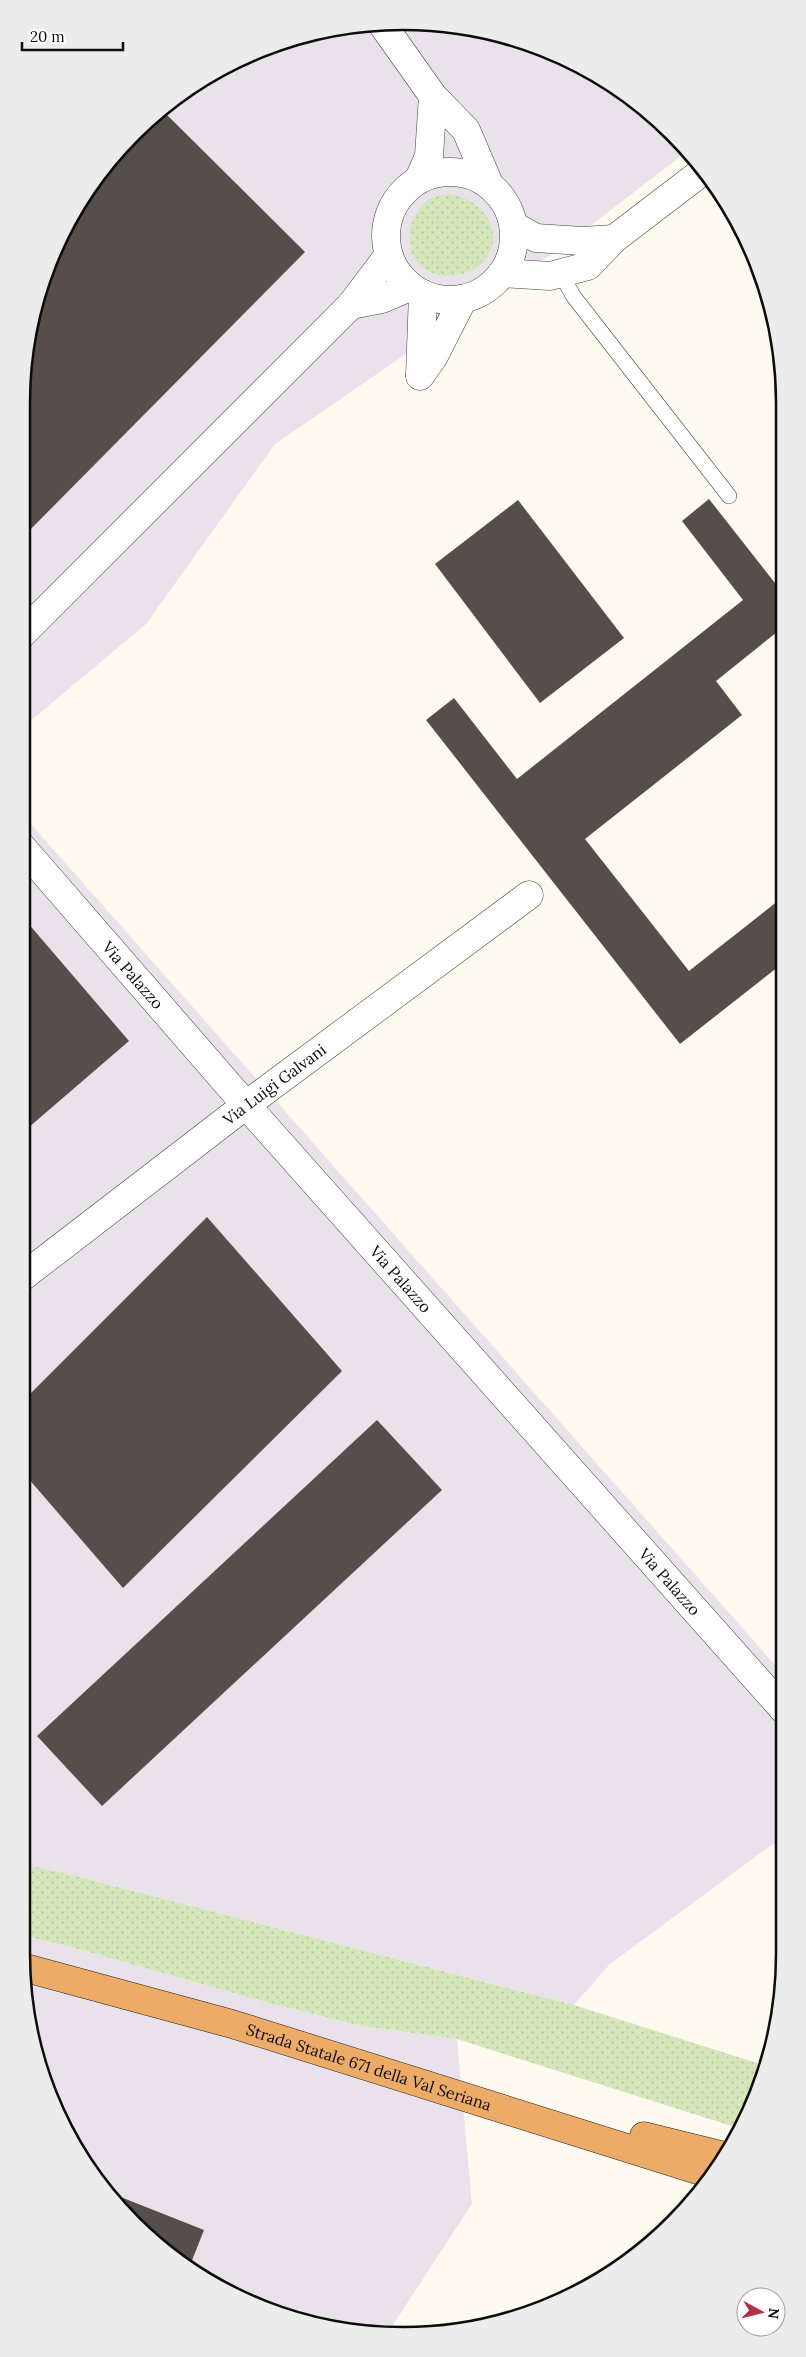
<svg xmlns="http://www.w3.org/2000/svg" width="806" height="2357" font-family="Lora,serif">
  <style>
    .industrial { fill: #eae2eb }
    .grass { fill: url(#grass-dots) }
    .building { fill: #554e4a }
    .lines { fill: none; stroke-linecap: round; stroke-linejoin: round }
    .service-casing { stroke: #404040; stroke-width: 16 }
    .minor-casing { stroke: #404040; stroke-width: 29 }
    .trunk-casing { stroke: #1e1e1e; stroke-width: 29 }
    .service { stroke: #fff; stroke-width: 15 }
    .minor { stroke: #fff; stroke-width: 28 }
    .trunk { stroke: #ecac68; stroke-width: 28 }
    .labels { text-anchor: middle; stroke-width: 5; stroke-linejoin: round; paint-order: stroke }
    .street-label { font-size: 16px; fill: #0d0d0d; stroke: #fff }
    .rim { fill: none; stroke: #0d0d0d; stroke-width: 2.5 }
  </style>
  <defs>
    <pattern id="grass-dots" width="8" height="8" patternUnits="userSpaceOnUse" patternTransform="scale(1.25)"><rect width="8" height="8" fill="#d5e6bb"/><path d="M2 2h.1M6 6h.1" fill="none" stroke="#b6c4a0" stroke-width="1.8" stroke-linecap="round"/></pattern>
  </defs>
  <rect width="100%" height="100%" fill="#fefaef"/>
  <g class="industrial">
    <polygon points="428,22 502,34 594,73 689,150 569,242 275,444 146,624 21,729 21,403 61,234 100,171 151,116 212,73 280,42 353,25"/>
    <polygon points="21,813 784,1675 785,1835 610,1964 574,2005 68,1874 21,1864"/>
    <polygon points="21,1935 71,1947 258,2000 361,2026 457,2039 472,2204 387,2334 353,2333 234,2296 171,2257 116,2206 50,2100 29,2028"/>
  </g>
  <g class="grass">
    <path d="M446,194C477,195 506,227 487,257C473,279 435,283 417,262C402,243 410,213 428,200C433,196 441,195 446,194Z"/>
    <polygon points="21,1864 68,1874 574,2005 766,2066 738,2128 457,2039 361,2026 258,2000 71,1947 21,1935"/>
  </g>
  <g class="building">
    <polygon points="161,109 305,252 21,539 21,403 34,304 60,234 100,171 151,116"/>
    <polygon points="709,499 782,592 782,628 716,681 742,715 585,839 689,971 783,897 783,963 680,1044 426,720 454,698 517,779 743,600 682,521"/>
    <polygon points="518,500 624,638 540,703 435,564"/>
    <polygon points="21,915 129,1041 21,1134"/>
    <polygon points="207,1217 342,1371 123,1588 21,1470 21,1403"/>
    <polygon points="377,1420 442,1490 102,1806 37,1736"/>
    <polygon points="108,2192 204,2230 189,2268 171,2257 116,2206"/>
  </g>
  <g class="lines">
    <g class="service-casing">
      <polyline id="service" points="560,273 574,297 729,496"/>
    </g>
    <g class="minor-casing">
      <g id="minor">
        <polyline points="382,24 433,96"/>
        <circle cx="450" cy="236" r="64"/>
        <polyline points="419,179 429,156 433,96 466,130 489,184"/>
        <polyline points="614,239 703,171"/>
        <polyline points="388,256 351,305 382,299 410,287"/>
        <polyline points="502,273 550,276 588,266 614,239 582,241 536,238 514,226"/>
        <polyline points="420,375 423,294"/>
        <polyline points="420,376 434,356 463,299"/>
        <polyline points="21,635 351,305"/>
        <path id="s1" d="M21,846L246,1105L784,1710"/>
        <path id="s2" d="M21,1278L246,1105L529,895"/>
      </g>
    </g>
    <g class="trunk-casing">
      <g id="trunk">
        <path id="s3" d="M22,1967L232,2024L713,2175"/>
        <polyline points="644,2136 725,2156"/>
      </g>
    </g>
    <use href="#service" class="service"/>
    <use href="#minor" class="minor"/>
    <use href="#trunk" class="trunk"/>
  </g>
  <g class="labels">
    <g class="street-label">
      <text dy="6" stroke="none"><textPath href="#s1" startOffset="171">Via Palazzo</textPath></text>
      <text dy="6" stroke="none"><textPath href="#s2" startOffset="319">Via Luigi Galvani</textPath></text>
      <text dy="6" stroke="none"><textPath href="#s1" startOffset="576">Via Palazzo</textPath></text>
      <text dy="6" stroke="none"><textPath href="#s1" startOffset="981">Via Palazzo</textPath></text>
      <text dy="6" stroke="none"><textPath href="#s3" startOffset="361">Strada Statale 671 della Val Seriana</textPath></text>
    </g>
  </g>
  <path d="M0 0H806V2357H0ZM403 30H403A373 373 0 0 1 776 403V1954A373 373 0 0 1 403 2327H403A373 373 0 0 1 30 1954V403A373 373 0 0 1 403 30Z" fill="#ececec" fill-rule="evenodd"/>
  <path class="rim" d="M403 30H403A373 373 0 0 1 776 403V1954A373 373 0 0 1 403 2327H403A373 373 0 0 1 30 1954V403A373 373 0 0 1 403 30Z"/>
  <g transform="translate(761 2312) rotate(97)"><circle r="24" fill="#ffffff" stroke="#9e9e9e"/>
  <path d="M0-4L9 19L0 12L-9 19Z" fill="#b32f42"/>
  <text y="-8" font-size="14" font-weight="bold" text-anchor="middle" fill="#0d0d0d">N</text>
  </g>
  <path d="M22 42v8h101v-8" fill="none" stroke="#0d0d0d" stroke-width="2.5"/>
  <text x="30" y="42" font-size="15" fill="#0d0d0d" stroke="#ffffff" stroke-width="4" paint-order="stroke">20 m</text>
</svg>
